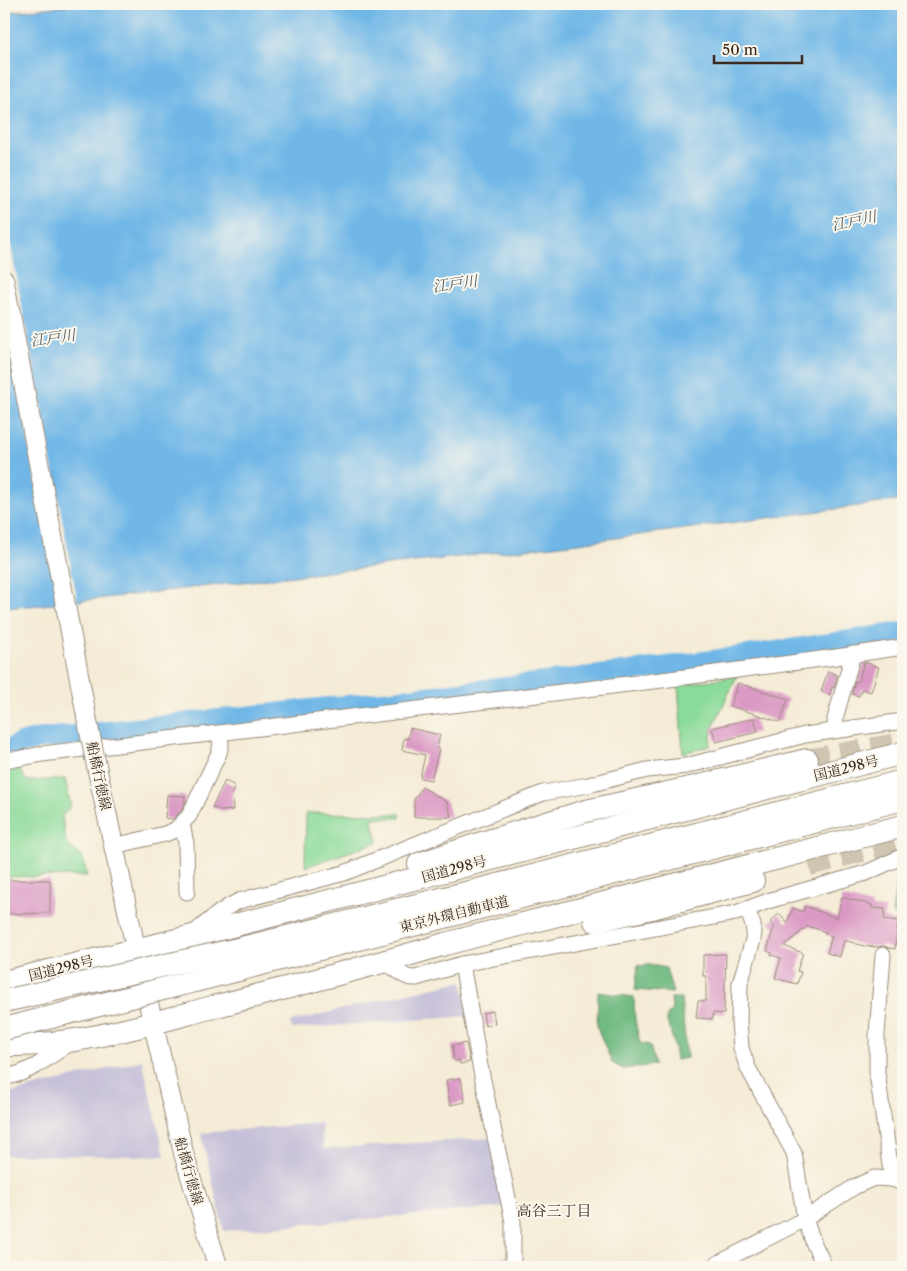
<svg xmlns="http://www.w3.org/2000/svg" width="907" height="1271" font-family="'Libre Caslon Text','Noto Serif JP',serif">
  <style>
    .industrial { fill: #c6c0d9 }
    .green { fill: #8ada99; stroke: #62825c }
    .forest { fill: #6fba81; stroke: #557250 }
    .water { fill: #6fb7e7; stroke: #557082 }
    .pier { fill: #f4ecd6 }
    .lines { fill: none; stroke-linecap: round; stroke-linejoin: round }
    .river { stroke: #6fb7e7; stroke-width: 21 }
    .building { fill: #da99c4 }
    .highway-tunnel { stroke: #cfc5b1; stroke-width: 22; stroke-dasharray: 22 11; stroke-linecap: butt }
    .minor-casing { stroke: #988b7a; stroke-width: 17 }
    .major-casing { stroke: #988b7a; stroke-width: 21 }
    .highway-casing { stroke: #988b7a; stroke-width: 24 }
    .minor { stroke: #fff; stroke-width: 15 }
    .major { stroke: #fff; stroke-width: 19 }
    .highway { stroke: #fff; stroke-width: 22 }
    .major-bridge-casing { stroke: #988b7a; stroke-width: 21; stroke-linecap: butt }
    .highway-bridge-casing { stroke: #988b7a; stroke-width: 24; stroke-linecap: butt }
    .major-bridge { stroke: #fff; stroke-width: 19 }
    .highway-bridge { stroke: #fff; stroke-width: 22 }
    .labels { text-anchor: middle; stroke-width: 4; stroke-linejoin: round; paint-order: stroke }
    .street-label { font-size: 14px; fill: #3b2a1e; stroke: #fbf7ec }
    .water-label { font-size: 15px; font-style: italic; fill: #4d5b64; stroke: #fbf7ec }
    .neighbourhood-label { font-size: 15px; fill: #3b2a1e; stroke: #fbf7ec }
  </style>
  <rect width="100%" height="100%" fill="#fbf7ec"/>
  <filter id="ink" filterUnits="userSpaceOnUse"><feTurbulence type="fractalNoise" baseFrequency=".02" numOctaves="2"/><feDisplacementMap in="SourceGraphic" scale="10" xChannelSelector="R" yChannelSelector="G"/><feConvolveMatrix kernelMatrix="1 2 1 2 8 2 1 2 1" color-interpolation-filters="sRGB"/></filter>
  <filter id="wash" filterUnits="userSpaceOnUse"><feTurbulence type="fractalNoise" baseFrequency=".0096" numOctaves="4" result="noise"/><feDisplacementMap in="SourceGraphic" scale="20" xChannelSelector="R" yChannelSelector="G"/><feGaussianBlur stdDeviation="1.12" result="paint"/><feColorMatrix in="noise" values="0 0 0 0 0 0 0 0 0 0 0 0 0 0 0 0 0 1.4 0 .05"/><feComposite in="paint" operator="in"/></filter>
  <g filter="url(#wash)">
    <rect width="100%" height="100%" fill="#f4ecd6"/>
    <g class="industrial">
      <polygon points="462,981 469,1016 292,1029 290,1022 421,990"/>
      <polygon points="142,1060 165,1156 4,1155 4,1095"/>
      <polygon points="321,1123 323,1149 490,1138 506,1207 224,1231 201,1133"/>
      <polygon points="508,1256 508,1267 392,1267"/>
    </g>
    <g class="green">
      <polygon points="737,676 712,729 710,746 683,753 678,685"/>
      <polygon points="11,765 16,765 27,781 65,779 71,806 62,816 66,843 83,858 87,876 4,877 4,772"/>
      <polygon points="306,813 400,814 400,818 372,818 378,842 305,867"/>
    </g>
    <g class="forest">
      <polygon points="903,874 903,922 892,913 897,878"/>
      <polygon points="645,964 666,968 673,993 635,990 638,965 644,966"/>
      <polygon points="598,992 634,997 635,1020 640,1043 650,1045 655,1065 623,1069 612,1063 597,1027"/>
      <polygon points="671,998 681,998 687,1058 676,1060 673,1040 666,1018 672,1009"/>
    </g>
    <polygon class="water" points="80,4 903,4 903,500 578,543 53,604 4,608 4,13"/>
    <polygon class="pier" points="4,210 78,604 60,606 4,313"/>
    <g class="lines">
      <path class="river" d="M4,752L22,743L38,739C327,708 616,678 903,632"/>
    </g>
    <g id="blocks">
      <g class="building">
        <polygon points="864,662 879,667 871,692 862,689 859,696 852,694 855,681 858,682"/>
        <polygon points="828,671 837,675 834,688 832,687 830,695 821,691"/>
        <polygon points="738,683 788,699 780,722 730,706"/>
        <polygon points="754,718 758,732 716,742 712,728"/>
        <polygon points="410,728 440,735 437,749 439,749 431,780 420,778 425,755 402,750 404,738 408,739"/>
        <polygon points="225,781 235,786 232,793 233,810 222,811 212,807"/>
        <polygon points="422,787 447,802 451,817 414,817 414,800"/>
        <polygon points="167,795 185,796 185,803 181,811 173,819 165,818"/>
        <polygon points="4,880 50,880 50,913 4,914"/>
        <polygon points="842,897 872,905 872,908 885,909 884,919 898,921 895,949 889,948 884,946 878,947 864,946 844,940 840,957 827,953 832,936 825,934 826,932 808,926 784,946 803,953 797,971 801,972 797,984 775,978 781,958 771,955 772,953 767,951 773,930 775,928 770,922 779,914 787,923 793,908 803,912 805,906 837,918"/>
        <polygon points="726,954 724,1014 713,1013 713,1019 696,1018 698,1001 706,1001 706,976 703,976 703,955"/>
        <polygon points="493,1011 495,1024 485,1026 483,1013"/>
        <polygon points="466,1043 470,1062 460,1064 459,1060 454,1061 452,1046"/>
        <polygon points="461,1078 465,1102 450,1105 446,1080"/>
      </g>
    </g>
  </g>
  <g filter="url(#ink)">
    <use href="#blocks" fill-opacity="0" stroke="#988b7a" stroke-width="1"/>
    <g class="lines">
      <g class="highway-tunnel">
        <polyline points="807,760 903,743"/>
        <polyline points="809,865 880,846 903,837"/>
      </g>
      <g class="minor-casing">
        <g id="minor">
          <polyline points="836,730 835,719 853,654"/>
          <polyline points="4,759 17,759 42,754 662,680 836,657 903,647"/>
          <polyline points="182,824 186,843 187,892"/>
          <polyline points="114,846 165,834 175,830 189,816 219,753 221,744 220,734"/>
          <polyline points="747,909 753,925 754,932 753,940 740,983 739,1021 741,1048 748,1068 794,1153 805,1219 814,1244 825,1267"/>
          <path d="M194,933C210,920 220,910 239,901L344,873L543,793L588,785L647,770L686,766L805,735L903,721"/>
          <polyline points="883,955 877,1035 877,1073 892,1179"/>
          <path d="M382,962C386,964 390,966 394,968C401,973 406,979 416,978L462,964L736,913L771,900L866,873L903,856"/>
          <polyline points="462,964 480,1066 513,1222 513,1267"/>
          <polyline points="4,1078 21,1073 36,1066 70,1043"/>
          <polyline points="711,1267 805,1219 854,1187 874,1178 892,1179 903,1183"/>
        </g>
      </g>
      <g class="major-casing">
        <g id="major">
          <polyline points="4,280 87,719"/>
          <polyline points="95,759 136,950 184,1155 218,1267"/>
        </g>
      </g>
      <g class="highway-casing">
        <g id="highway">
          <polyline points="419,864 482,843 586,811 699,786 807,760"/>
          <polyline points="595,921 656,907 753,881"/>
          <polyline points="238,949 478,890 903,781"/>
          <polyline points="242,969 903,799"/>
          <polyline points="4,982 189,937 903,753"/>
          <path d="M4,1045C75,1047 145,1025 213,1007C290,987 368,967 445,944L903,826"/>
        </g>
      </g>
      <use href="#minor" class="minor"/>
      <use href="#major" class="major"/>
      <use href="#highway" class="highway"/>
      <g class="major-bridge-casing">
        <polyline id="major-bridge" points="87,719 95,759"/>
      </g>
      <g class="highway-bridge-casing">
        <g id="highway-bridge">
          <polyline points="4,1001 238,949"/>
          <polyline points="4,1029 242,969"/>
        </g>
      </g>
      <use href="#major-bridge" class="major-bridge"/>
      <use href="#highway-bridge" class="highway-bridge"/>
    </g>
  </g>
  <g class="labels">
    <g class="street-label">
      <text transform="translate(846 768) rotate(-14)" y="5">国道298号</text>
      <text transform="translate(99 776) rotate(78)" y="5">船橋行徳線</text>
      <text transform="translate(454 869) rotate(-15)" y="5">国道298号</text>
      <text transform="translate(454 914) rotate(-14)" y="5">東京外環自動車道</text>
      <text transform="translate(61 968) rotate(-14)" y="5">国道298号</text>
      <text transform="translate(189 1171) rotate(74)" y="5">船橋行徳線</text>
    </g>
    <g class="water-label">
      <text transform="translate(854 221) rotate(-12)" y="5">江戸川</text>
      <text transform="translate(455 284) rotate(-8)" y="5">江戸川</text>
      <text transform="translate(53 338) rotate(-8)" y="5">江戸川</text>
    </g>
    <g class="neighbourhood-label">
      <text x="554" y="1216">高谷三丁目</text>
    </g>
  </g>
  <rect width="907" height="1271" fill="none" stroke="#fbf7ec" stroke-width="20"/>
  <path d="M714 55v8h88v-8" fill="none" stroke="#3b2a1e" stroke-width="2.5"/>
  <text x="722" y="55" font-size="15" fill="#3b2a1e" stroke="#fbf7ec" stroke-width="4" paint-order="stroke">50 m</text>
</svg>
